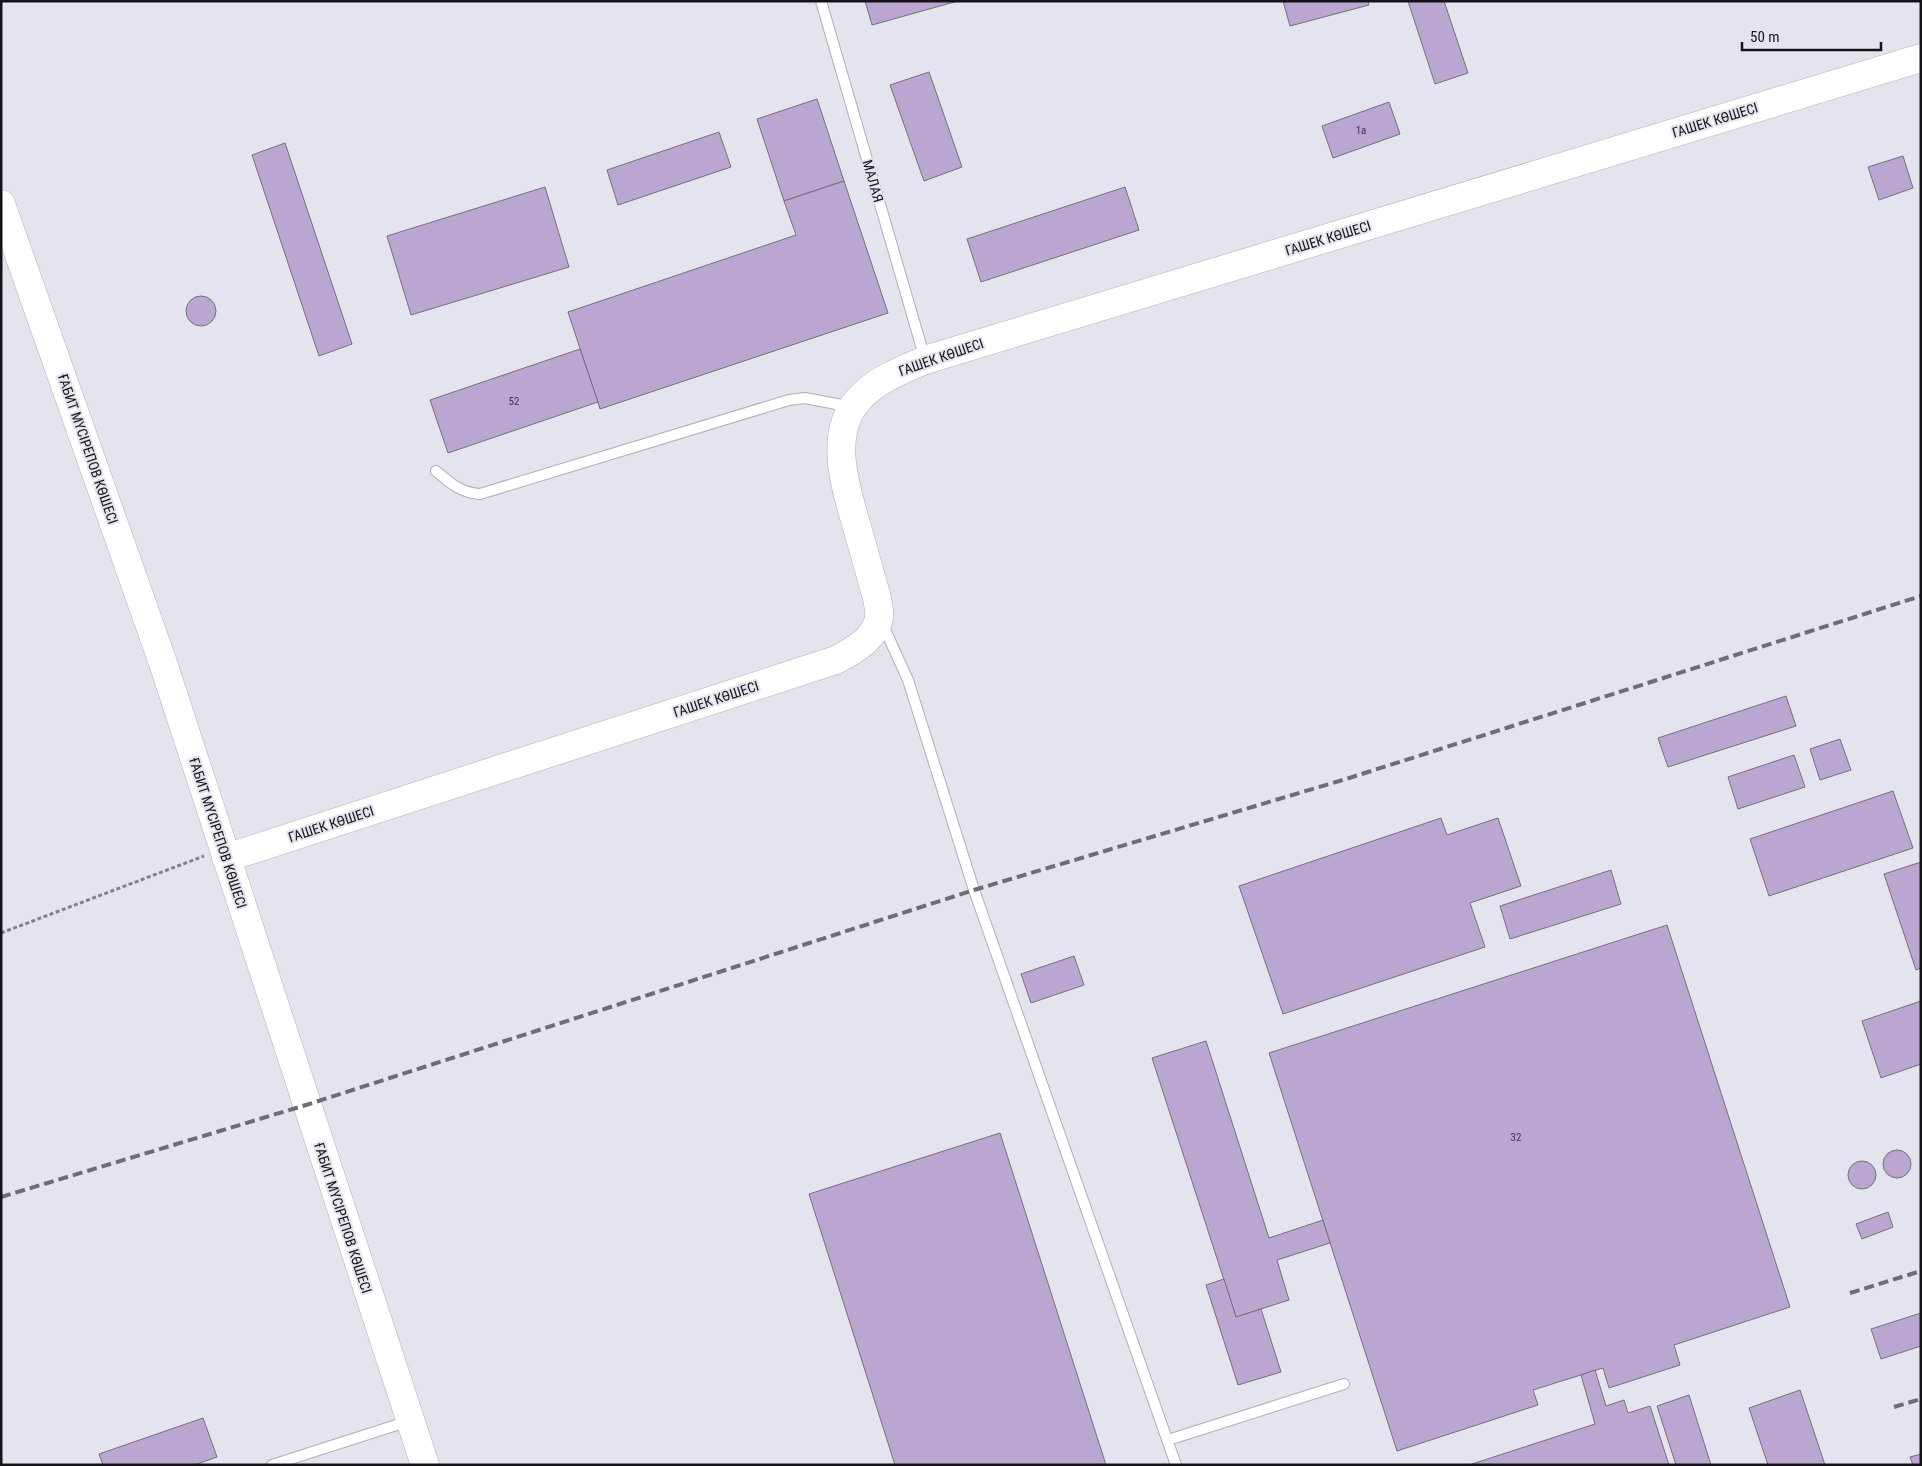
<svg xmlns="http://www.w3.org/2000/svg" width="1922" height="1466" font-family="'Roboto Condensed',sans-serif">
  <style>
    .building { fill: #bba5d1; stroke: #75717a }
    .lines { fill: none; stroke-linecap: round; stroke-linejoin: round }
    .lane-casing { stroke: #afafb9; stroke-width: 12 }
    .secondary-casing { stroke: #afafb9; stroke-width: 29 }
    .path { stroke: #818188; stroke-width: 3; stroke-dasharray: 4 2.5; stroke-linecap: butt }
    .lane { stroke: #fff; stroke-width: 10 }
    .secondary { stroke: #fff; stroke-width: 28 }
    .rail { stroke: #6d6d74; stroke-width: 4; stroke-dasharray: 10 5; stroke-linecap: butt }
    .labels { text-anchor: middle; stroke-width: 4; stroke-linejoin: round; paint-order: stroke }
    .number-label { font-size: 11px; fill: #3e3846 }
    .street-label { font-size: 14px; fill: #141418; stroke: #e4e4ee }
  </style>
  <rect width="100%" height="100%" fill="#e4e4ee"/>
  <g class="building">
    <polygon points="865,1 958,1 872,25"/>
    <polygon points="1283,1 1368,1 1369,5 1290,26"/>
    <polygon points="1408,1 1444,1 1468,73 1435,84"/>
    <polygon points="929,72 962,167 924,181 890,85"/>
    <polygon points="817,99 844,181 784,201 757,119"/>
    <polygon points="1389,102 1400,134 1333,158 1322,126"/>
    <polygon points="719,132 731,167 618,205 607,170"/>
    <polygon points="285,143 352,344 319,356 252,155"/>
    <polygon points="1903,156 1913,188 1879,200 1868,167"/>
    <polygon points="844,181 888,313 600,409 568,312 796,235 784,201"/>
    <polygon points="545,187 569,267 411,315 387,236"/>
    <polygon points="1125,187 1139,230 981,282 967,239"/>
    <circle cx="201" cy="311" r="15"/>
    <polygon points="580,349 598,402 448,453 430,400"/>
    <polygon points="1786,696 1796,726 1668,767 1658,738"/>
    <polygon points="1840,739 1851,770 1820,780 1810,749"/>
    <polygon points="1794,755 1805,787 1738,809 1728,777"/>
    <polygon points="1893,791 1913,848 1769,896 1750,839"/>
    <polygon points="1441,818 1447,835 1498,818 1521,886 1470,903 1485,947 1283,1014 1239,886"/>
    <polygon points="1921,862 1921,968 1916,970 1884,874"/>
    <polygon points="1611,870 1621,904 1510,939 1500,906"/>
    <polygon points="1667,925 1790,1307 1674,1345 1680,1365 1609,1388 1603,1368 1533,1390 1538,1405 1397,1451 1269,1053"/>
    <polygon points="1074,956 1084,985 1031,1003 1021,974"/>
    <polygon points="1921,1001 1921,1064 1881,1078 1862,1021"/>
    <polygon points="1206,1041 1269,1238 1323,1220 1330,1243 1277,1260 1289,1300 1236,1317 1152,1058"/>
    <polygon points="1000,1133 1106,1465 895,1465 809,1194"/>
    <circle cx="1897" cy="1164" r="14"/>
    <circle cx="1862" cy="1175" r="14"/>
    <polygon points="1888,1212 1893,1227 1862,1239 1856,1224"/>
    <polygon points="1224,1279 1236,1317 1261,1309 1281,1372 1238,1385 1206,1285"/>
    <polygon points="1921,1313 1921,1346 1881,1359 1871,1329"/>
    <polygon points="1595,1370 1606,1406 1624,1400 1628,1413 1650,1406 1669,1465 1469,1465 1595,1424 1581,1375"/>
    <polygon points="1800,1390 1825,1465 1768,1465 1749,1408"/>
    <polygon points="1689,1395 1711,1465 1676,1465 1657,1406"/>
    <polygon points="203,1418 217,1457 194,1465 103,1465 99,1454"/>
    <polygon points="1921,1454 1921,1465 1913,1465 1910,1457"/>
  </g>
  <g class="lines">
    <g class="lane-casing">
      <g id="lane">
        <polyline points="821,1 925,359"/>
        <path d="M436,471C450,483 461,493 480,494L789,400L805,398L852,407"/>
        <polyline points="882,623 908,680 974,890 1176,1465"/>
        <polyline points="1168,1440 1344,1384"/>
        <polyline points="272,1465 409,1421"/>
      </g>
    </g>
    <g class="secondary-casing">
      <g id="secondary">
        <polyline points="1,204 163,663 425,1465"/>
        <path d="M226,858L836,660C853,651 875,639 879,618C880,612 878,604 877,598C870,574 864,551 857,527C846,488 827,434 859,399C876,380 902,370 925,360L1921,58"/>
      </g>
    </g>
    <polyline class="path" points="1,933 204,856"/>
    <use href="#lane" class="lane"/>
    <use href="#secondary" class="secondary"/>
    <g class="rail">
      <polyline points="1,1197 306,1105 974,890 1346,779 1921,596"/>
      <polyline points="1850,1293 1921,1271"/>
      <polyline points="1894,1407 1921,1399"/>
    </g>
  </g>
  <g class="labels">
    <g class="number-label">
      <text x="1361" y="134">1а</text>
      <text x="514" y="405">52</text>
      <text x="1516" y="1141">32</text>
    </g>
    <g class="street-label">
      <text transform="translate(1715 120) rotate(-17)" y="5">ГАШЕК КӨШЕСІ</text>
      <text transform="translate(873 181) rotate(74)" y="5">МАЛАЯ</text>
      <text transform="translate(1328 238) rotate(-17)" y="5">ГАШЕК КӨШЕСІ</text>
      <text transform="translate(941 357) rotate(-19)" y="5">ГАШЕК КӨШЕСІ</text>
      <text transform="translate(88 449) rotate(71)" y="5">ҒАБИТ МҮСІРЕПОВ КӨШЕСІ</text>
      <text transform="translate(716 699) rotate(-18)" y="5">ГАШЕК КӨШЕСІ</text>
      <text transform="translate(331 824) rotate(-18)" y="5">ГАШЕК КӨШЕСІ</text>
      <text transform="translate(218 833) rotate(72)" y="5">ҒАБИТ МҮСІРЕПОВ КӨШЕСІ</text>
      <text transform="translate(343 1218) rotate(72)" y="5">ҒАБИТ МҮСІРЕПОВ КӨШЕСІ</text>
    </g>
  </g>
  <rect width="1922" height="1466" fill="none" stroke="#141418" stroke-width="5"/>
  <path d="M1742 42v8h139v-8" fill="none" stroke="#141418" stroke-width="2.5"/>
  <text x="1750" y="42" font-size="15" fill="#141418" stroke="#e4e4ee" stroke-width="4" paint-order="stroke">50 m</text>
</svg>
